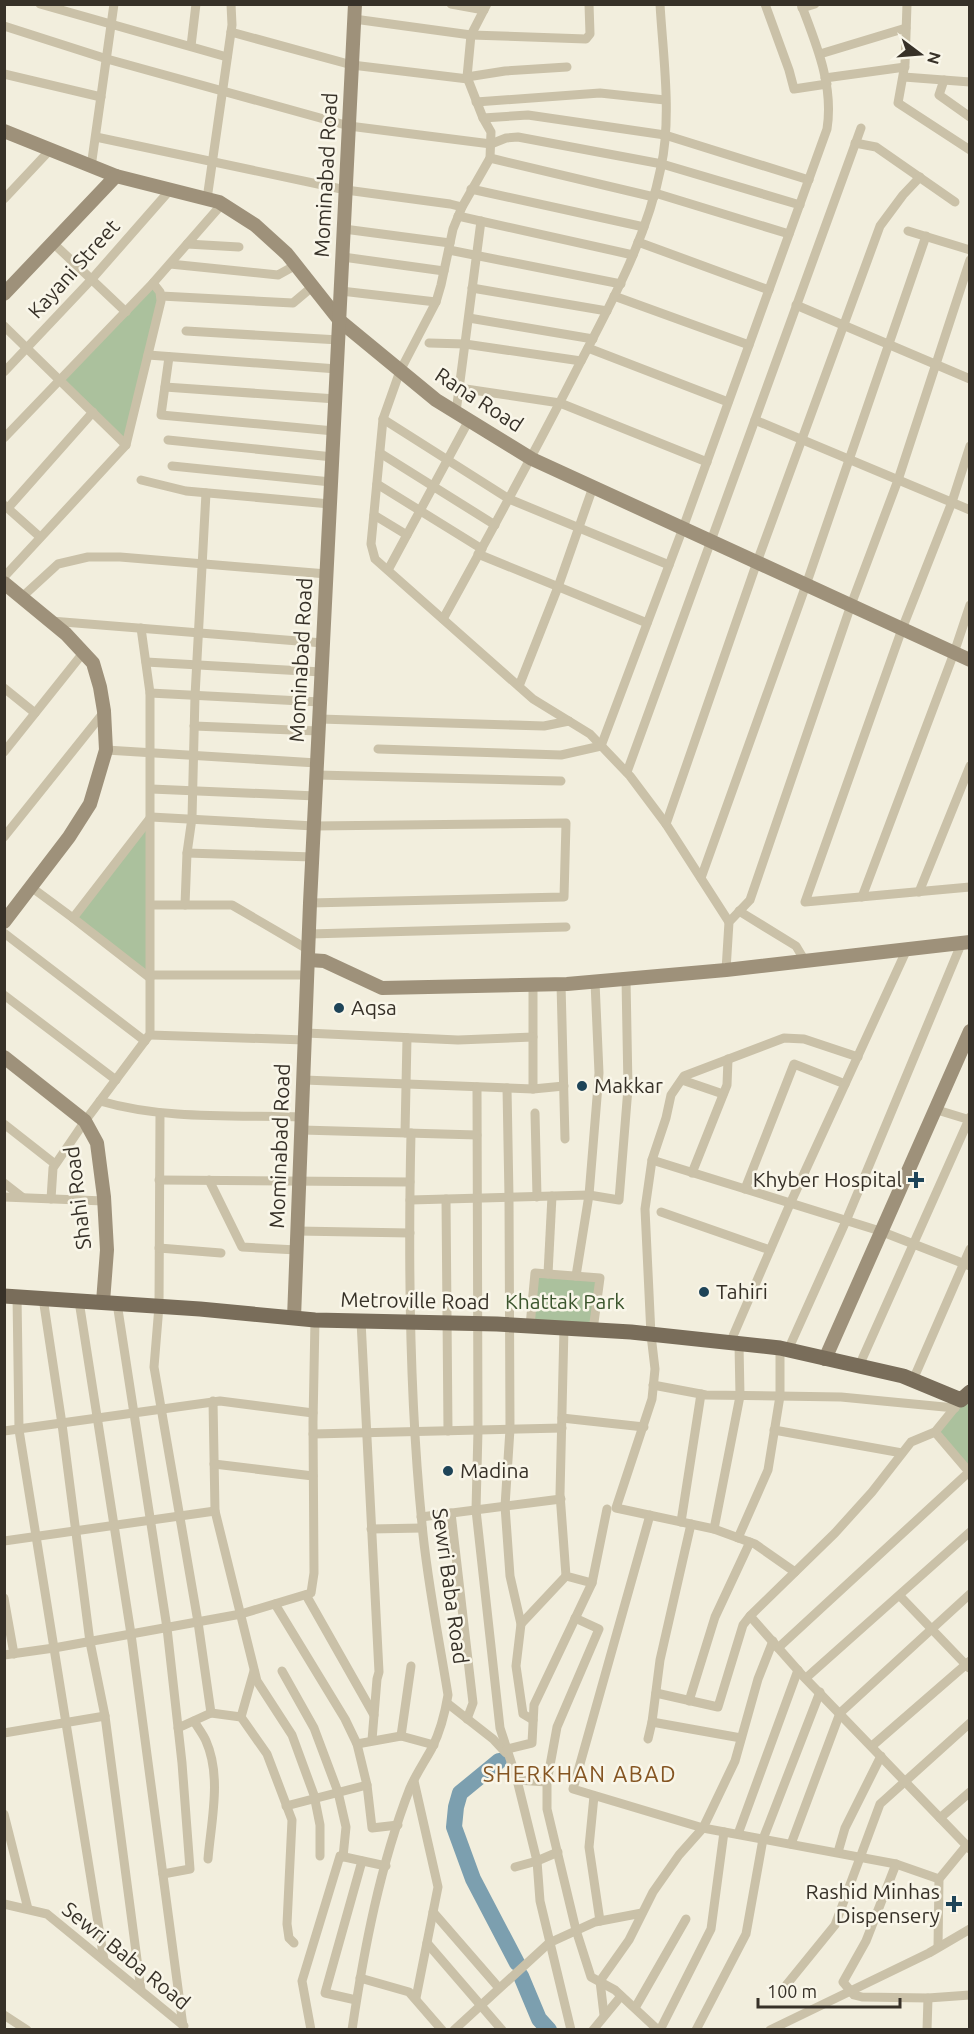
<svg xmlns="http://www.w3.org/2000/svg" width="974" height="2034" font-family="Ubuntu,sans-serif">
  <style>
    .green { fill: #abc19d }
    .lines { fill: none; stroke-linecap: round; stroke-linejoin: round }
    .river { stroke: #7c9faf; stroke-width: 16 }
    .street { stroke: #cac1a8; stroke-width: 9 }
    .secondary { stroke: #9e917a; stroke-width: 14 }
    .primary { stroke: #796d5a; stroke-width: 15 }
    .poi-dot { fill: #1e4458; stroke: #f9f6e9; stroke-width: 2 }
    .labels { text-anchor: middle; stroke-width: 5; stroke-linejoin: round; paint-order: stroke }
    .street-label { font-size: 21px; fill: #373128; stroke: #f9f6e9 }
    .poi-label { font-size: 21px; fill: #373128; stroke: #f9f6e9; text-anchor: start }
    .park-label { font-size: 21px; fill: #3b552d; stroke: #f9f6e9 }
    .neighbourhood-label { font-size: 22px; letter-spacing: 1.5px; fill: #855522; stroke: #f9f6e9 }
  </style>
  <rect width="100%" height="100%" fill="#f2eedd"/>
  <g class="green">
    <polygon points="153,283 160,292 126,445 61,381"/>
    <polygon points="151,817 150,975 73,918"/>
    <polygon points="535,1273 600,1278 593,1330 530,1326"/>
    <polygon points="969,1393 969,1474 937,1431"/>
  </g>
  <g class="lines">
    <g class="river">
      <polyline points="499,1761 460,1793 456,1807 454,1827 473,1879 517,1963"/>
      <polyline points="521,1976 539,2019 549,2030"/>
    </g>
    <g class="street">
      <polyline points="40,4 227,57"/>
      <polyline points="451,4 484,10"/>
      <polyline points="487,4 471,35 467,77 483,118 491,132 490,158 462,207 453,229 441,285 436,302 400,371 383,419 371,544 375,559 533,699 590,734 630,776 666,824 729,922"/>
      <polyline points="765,4 789,70 794,89 827,84"/>
      <polyline points="907,4 905,64 898,103 970,150"/>
      <polyline points="802,8 815,4"/>
      <polyline points="354,19 471,35 586,39 590,34 589,4"/>
      <polyline points="4,26 107,59 349,126 491,144 506,138 518,137 662,164 800,205"/>
      <polyline points="231,32 352,65 468,79"/>
      <polyline points="191,46 196,4"/>
      <polyline points="820,54 906,28"/>
      <polyline points="4,74 101,97"/>
      <polyline points="467,77 505,71 567,67"/>
      <polyline points="904,77 970,82"/>
      <polyline points="825,78 905,67"/>
      <polyline points="944,80 939,95 970,117"/>
      <polyline points="476,102 600,93 665,100"/>
      <polyline points="483,118 528,115 665,135 809,180"/>
      <polyline points="96,137 346,190 450,204 462,207"/>
      <polyline points="855,143 876,147 955,202"/>
      <polyline points="490,158 654,197"/>
      <polyline points="91,167 114,4"/>
      <polyline points="471,189 644,227"/>
      <polyline points="655,193 789,234"/>
      <polyline points="4,199 50,150"/>
      <polyline points="207,199 232,25 231,4"/>
      <polyline points="458,216 633,255"/>
      <polyline points="344,229 450,243"/>
      <polyline points="908,231 970,250"/>
      <polyline points="638,242 769,290"/>
      <polyline points="53,243 126,312"/>
      <polyline points="187,244 239,247"/>
      <polyline points="449,250 621,284"/>
      <polyline points="343,257 444,271"/>
      <polyline points="170,264 278,275 296,265"/>
      <polyline points="472,288 607,311"/>
      <polyline points="341,291 436,302"/>
      <polyline points="161,296 293,303 312,287"/>
      <polyline points="614,296 749,345"/>
      <polyline points="796,305 970,379"/>
      <polyline points="469,318 593,339"/>
      <polyline points="4,326 126,445"/>
      <polyline points="186,331 339,340"/>
      <polyline points="429,343 465,344 581,361"/>
      <polyline points="588,348 728,402"/>
      <polyline points="148,355 337,369"/>
      <polyline points="169,357 161,415 334,431"/>
      <polyline points="4,372 91,280 170,190"/>
      <polyline points="165,387 336,399"/>
      <polyline points="459,388 560,403 707,462"/>
      <polyline points="456,412 481,221"/>
      <polyline points="383,419 509,499 669,565"/>
      <polyline points="755,420 970,510"/>
      <polyline points="4,438 153,283 222,204"/>
      <polyline points="168,440 333,457"/>
      <polyline points="970,446 952,502 902,629 805,902 970,887"/>
      <polyline points="380,453 495,525"/>
      <polyline points="172,466 331,482"/>
      <polyline points="141,480 186,491 330,504"/>
      <polyline points="377,484 482,549"/>
      <polyline points="4,505 40,537"/>
      <polyline points="8,508 93,412"/>
      <polyline points="374,515 407,535"/>
      <polyline points="478,554 647,623"/>
      <polyline points="388,570 469,420"/>
      <polyline points="4,577 126,445 161,301 160,292 153,283"/>
      <polyline points="22,597 58,564 88,557 120,557 327,574"/>
      <path d="M443,619C490,534 536,450 580,363C613,300 647,237 661,167C672,116 663,56 660,4"/>
      <polyline points="51,621 323,643"/>
      <polyline points="146,662 322,672"/>
      <polyline points="519,686 558,587 593,487"/>
      <polyline points="4,688 35,713"/>
      <polyline points="150,693 320,702"/>
      <polyline points="320,719 544,726 569,721"/>
      <polyline points="194,726 319,731"/>
      <path d="M378,749L561,755L601,746L683,528L827,129C834,85 816,44 801,4"/>
      <polyline points="106,750 317,763"/>
      <polyline points="4,752 83,653"/>
      <polyline points="627,772 861,128"/>
      <polyline points="317,775 561,781"/>
      <polyline points="151,789 316,796"/>
      <polyline points="666,824 757,562 880,226 903,195 920,177"/>
      <polyline points="4,837 104,712"/>
      <polyline points="187,853 313,857"/>
      <polyline points="701,878 806,585 926,236"/>
      <polyline points="31,887 73,918"/>
      <polyline points="919,892 970,766"/>
      <polyline points="862,897 954,653 970,605"/>
      <polyline points="151,905 232,905 309,950"/>
      <polyline points="185,905 187,853 192,818 195,696 206,493"/>
      <polyline points="739,911 796,946 805,961"/>
      <polyline points="4,933 145,1041"/>
      <polyline points="309,934 566,927"/>
      <polyline points="726,970 729,922 750,900 851,605 898,480 970,260"/>
      <polyline points="150,975 308,975"/>
      <polyline points="150,978 73,918 151,817 314,826 566,823 564,897 310,903"/>
      <polyline points="561,984 565,1139"/>
      <polyline points="533,985 533,1089"/>
      <polyline points="4,995 116,1080"/>
      <polyline points="306,1033 458,1040 533,1037"/>
      <polyline points="150,1035 305,1040"/>
      <polyline points="304,1080 533,1089 564,1086"/>
      <polyline points="682,1080 723,1094"/>
      <polyline points="477,1087 478,1430 476,1510 500,1728 517,1780 537,1861 540,1901 571,2030"/>
      <polyline points="507,1088 509,1197 510,1429 505,1506 510,1576 521,1624 516,1666 523,1714 533,1720"/>
      <path d="M100,1101C165,1120 235,1115 302,1117"/>
      <polyline points="934,1109 970,1120"/>
      <polyline points="160,1113 159,1306 154,1367 198,1622 211,1713 241,1717"/>
      <polyline points="535,1113 537,1197"/>
      <polyline points="4,1124 55,1164"/>
      <polyline points="302,1130 477,1135"/>
      <polyline points="405,1133 407,1038"/>
      <polyline points="652,1160 880,1231 970,1266"/>
      <polyline points="692,1173 727,1085 728,1059"/>
      <polyline points="159,1180 410,1182"/>
      <polyline points="209,1180 242,1247 297,1250"/>
      <polyline points="4,1183 22,1197"/>
      <polyline points="745,1189 794,1064 845,1084"/>
      <polyline points="4,1197 104,1201"/>
      <polyline points="51,1199 53,1168 85,1121 150,1034 150,693 141,628"/>
      <polyline points="446,1199 448,1431"/>
      <polyline points="410,1200 589,1195 619,1200 628,1088 626,979"/>
      <polyline points="661,1212 770,1250"/>
      <polyline points="297,1231 410,1233"/>
      <polyline points="159,1248 221,1253"/>
      <polyline points="548,1274 552,1196"/>
      <polyline points="576,1276 589,1195 599,1073 595,982"/>
      <polyline points="17,1296 19,1430 104,1960"/>
      <polyline points="43,1298 62,1424 90,1642 105,1716 141,1990"/>
      <polyline points="79,1301 131,1634 183,2026"/>
      <polyline points="117,1303 167,1628 182,1763 190,1869 163,1874"/>
      <polyline points="361,1321 379,1672 377,1679 372,1740"/>
      <polyline points="530,1326 535,1273 600,1278 593,1330"/>
      <polyline points="564,1328 560,1494 566,1576 592,1583"/>
      <polyline points="730,1343 790,1204 907,949"/>
      <polyline points="788,1350 846,1221 962,942"/>
      <polyline points="859,1366 970,1117"/>
      <polyline points="913,1380 970,1249"/>
      <polyline points="653,1385 706,1395 841,1397 955,1408"/>
      <polyline points="213,1401 215,1511 257,1681 292,1735 314,1795 320,1825 320,1856"/>
      <polyline points="562,1418 644,1427"/>
      <polyline points="774,1430 902,1453"/>
      <polyline points="4,1431 220,1401 313,1413"/>
      <polyline points="935,1432 970,1473"/>
      <polyline points="313,1434 562,1428"/>
      <polyline points="214,1464 313,1476"/>
      <polyline points="451,1513 473,1703 467,1719"/>
      <polyline points="650,1515 573,1789 703,1828 896,1864 939,1879"/>
      <polyline points="421,1517 561,1499"/>
      <polyline points="681,1522 701,1394"/>
      <polyline points="371,1529 422,1528"/>
      <polyline points="714,1529 740,1396 739,1344"/>
      <polyline points="738,1538 768,1470 780,1396 780,1348"/>
      <polyline points="4,1541 215,1511"/>
      <polyline points="795,1572 755,1544 714,1529 616,1508 652,1399 655,1369 651,1335 645,1209 652,1160 666,1118 671,1095 684,1076 784,1038 804,1039 858,1057"/>
      <polyline points="306,1595 374,1715"/>
      <polyline points="900,1596 969,1668"/>
      <polyline points="4,1598 14,1654"/>
      <polyline points="275,1604 345,1719 357,1744 367,1785 372,1828 398,1825"/>
      <polyline points="750,1616 803,1676 970,1849"/>
      <polyline points="575,1618 599,1629 557,1727 547,1782 547,1809 576,1930 591,1977 615,1990 658,2030"/>
      <polyline points="521,1624 566,1576"/>
      <polyline points="778,1648 969,1472"/>
      <polyline points="4,1655 54,1648 241,1614 311,1593 314,1573 313,1422 315,1320"/>
      <polyline points="254,1671 241,1717 267,1754 292,1820 287,1924 289,1938 294,1943"/>
      <polyline points="282,1671 314,1728 338,1792 346,1827 343,1857"/>
      <polyline points="806,1678 970,1532"/>
      <polyline points="656,1693 718,1707 743,1625 750,1616 835,1533 872,1492 911,1442 935,1432 961,1400"/>
      <polyline points="689,1701 715,1617 750,1542"/>
      <polyline points="447,1703 493,1739 506,1753"/>
      <path d="M194,1721C198,1728 203,1734 206,1741C222,1777 211,1822 208,1859"/>
      <polyline points="652,1722 741,1738"/>
      <polyline points="178,1728 211,1713"/>
      <polyline points="4,1733 105,1716"/>
      <polyline points="401,1736 411,1666"/>
      <polyline points="648,1739 652,1722 660,1660 691,1524"/>
      <polyline points="357,1744 401,1736 434,1745"/>
      <polyline points="872,1746 970,1661"/>
      <polyline points="507,1749 532,1743 534,1705 592,1583 607,1509"/>
      <polyline points="517,1780 547,1782"/>
      <polyline points="414,1781 438,1887 416,1998"/>
      <polyline points="594,1796 589,1847 600,1921"/>
      <polyline points="286,1806 367,1785"/>
      <polyline points="4,1814 28,1909"/>
      <polyline points="940,1818 970,1792"/>
      <polyline points="738,1834 798,1670"/>
      <polyline points="791,1844 840,1713 970,1594"/>
      <polyline points="838,1852 845,1828 881,1756"/>
      <polyline points="896,1864 866,1941 843,1982 854,1995 862,1997 928,1998 970,1995"/>
      <polyline points="515,1867 537,1861 558,1852"/>
      <polyline points="4,1904 47,1914 184,2026"/>
      <polyline points="433,1912 499,1988"/>
      <polyline points="427,1943 502,2030"/>
      <polyline points="938,1947 939,1879 966,1846"/>
      <polyline points="360,1978 409,1992 442,2030"/>
      <polyline points="783,1989 835,1925 880,1804 970,1723"/>
      <polyline points="356,2000 325,1993 362,1861"/>
      <polyline points="635,2008 686,1919"/>
      <polyline points="4,2015 27,2030"/>
      <polyline points="604,2015 600,1981 629,1940 653,1892 679,1855 703,1828 735,1761 758,1679 773,1641"/>
      <polyline points="311,2030 302,1981 340,1856 386,1866"/>
      <path d="M352,2030C364,1949 380,1865 410,1788C416,1774 425,1761 432,1748C440,1732 445,1713 448,1695C439,1638 427,1581 422,1524C409,1394 408,1263 411,1133"/>
      <polyline points="454,2030 549,1943 595,1922 642,1913"/>
      <polyline points="593,2030 621,1996"/>
      <polyline points="660,2030 711,1929 724,1832"/>
      <polyline points="696,2030 746,1934 763,1839 820,1692"/>
      <polyline points="770,2030 929,1953 970,1929"/>
      <polyline points="927,2030 928,1998"/>
    </g>
    <g class="secondary">
      <polyline points="4,131 116,176 219,202 255,225 287,254 340,321 436,400 532,459 970,660"/>
      <polyline points="4,294 116,176"/>
      <polyline points="4,583 66,634 93,663 100,687 104,711 106,750 90,804 69,837 4,922"/>
      <polyline points="309,960 324,961 382,988 567,984 726,970 970,942"/>
      <polyline points="4,1057 85,1121 97,1143 104,1197 107,1250 103,1302"/>
      <polyline points="294,1318 310,903 355,4"/>
      <polyline points="825,1359 970,1031"/>
    </g>
    <polyline class="primary" points="4,1296 200,1309 315,1320 497,1324 631,1332 780,1348 903,1376 961,1400 970,1392"/>
  </g>
  <g class="poi-dot">
    <circle cx="339" cy="1008" r="6"/>
    <circle cx="582" cy="1086" r="6"/>
    <path d="M913 1171h6v6h6v6h-6v6h-6v-6h-6v-6h6z"/>
    <circle cx="704" cy="1292" r="6"/>
    <circle cx="448" cy="1471" r="6"/>
    <path d="M951 1895h6v6h6v6h-6v6h-6v-6h-6v-6h6z"/>
  </g>
  <g class="labels">
    <g class="street-label">
      <text transform="translate(326 175) rotate(-87)" y="7">Mominabad Road</text>
      <text transform="translate(74 269) rotate(-48)" y="7">Kayani Street</text>
      <text transform="translate(479 400) rotate(33)" y="7">Rana Road</text>
      <text transform="translate(301 660) rotate(-87)" y="7">Mominabad Road</text>
      <text transform="translate(280 1146) rotate(-88)" y="7">Mominabad Road</text>
      <text transform="translate(78 1198) rotate(-97)" y="7">Shahi Road</text>
      <text transform="translate(415 1301) rotate(1)" y="7">Metroville Road</text>
      <text transform="translate(450 1586) rotate(82)" y="7">Sewri Baba Road</text>
      <text transform="translate(126 1956) rotate(39)" y="7">Sewri Baba Road</text>
    </g>
    <g class="poi-label">
      <text x="351" y="1015">Aqsa</text>
      <text x="594" y="1093">Makkar</text>
      <text x="902" y="1187" text-anchor="end">Khyber Hospital</text>
      <text x="716" y="1299">Tahiri</text>
      <text x="460" y="1478">Madina</text>
      <text x="940" y="1899" text-anchor="end">Rashid Minhas<tspan x="940" dy="24">Dispensery</tspan></text>
    </g>
    <g class="park-label">
      <text x="565" y="1309">Khattak Park</text>
    </g>
    <g class="neighbourhood-label">
      <text x="580" y="1782">SHERKHAN ABAD</text>
    </g>
  </g>
  <rect width="974" height="2034" fill="none" stroke="#373128" stroke-width="12"/>
  <g transform="translate(920 54) rotate(106)" stroke="#f9f6e9" stroke-width="4.5" paint-order="stroke">
  <path d="M0-4.5L10 22L0 15L-10 22Z" fill="#373128"/>
  <text y="-9" font-size="16" font-weight="bold" text-anchor="middle" fill="#373128">N</text>
  </g>
  <path d="M758 1998v9h142v-9" fill="none" stroke="#373128" stroke-width="3"/>
  <text x="767" y="1998" font-size="18" fill="#373128" stroke="#f9f6e9" stroke-width="4.5" paint-order="stroke">100 m</text>
</svg>
